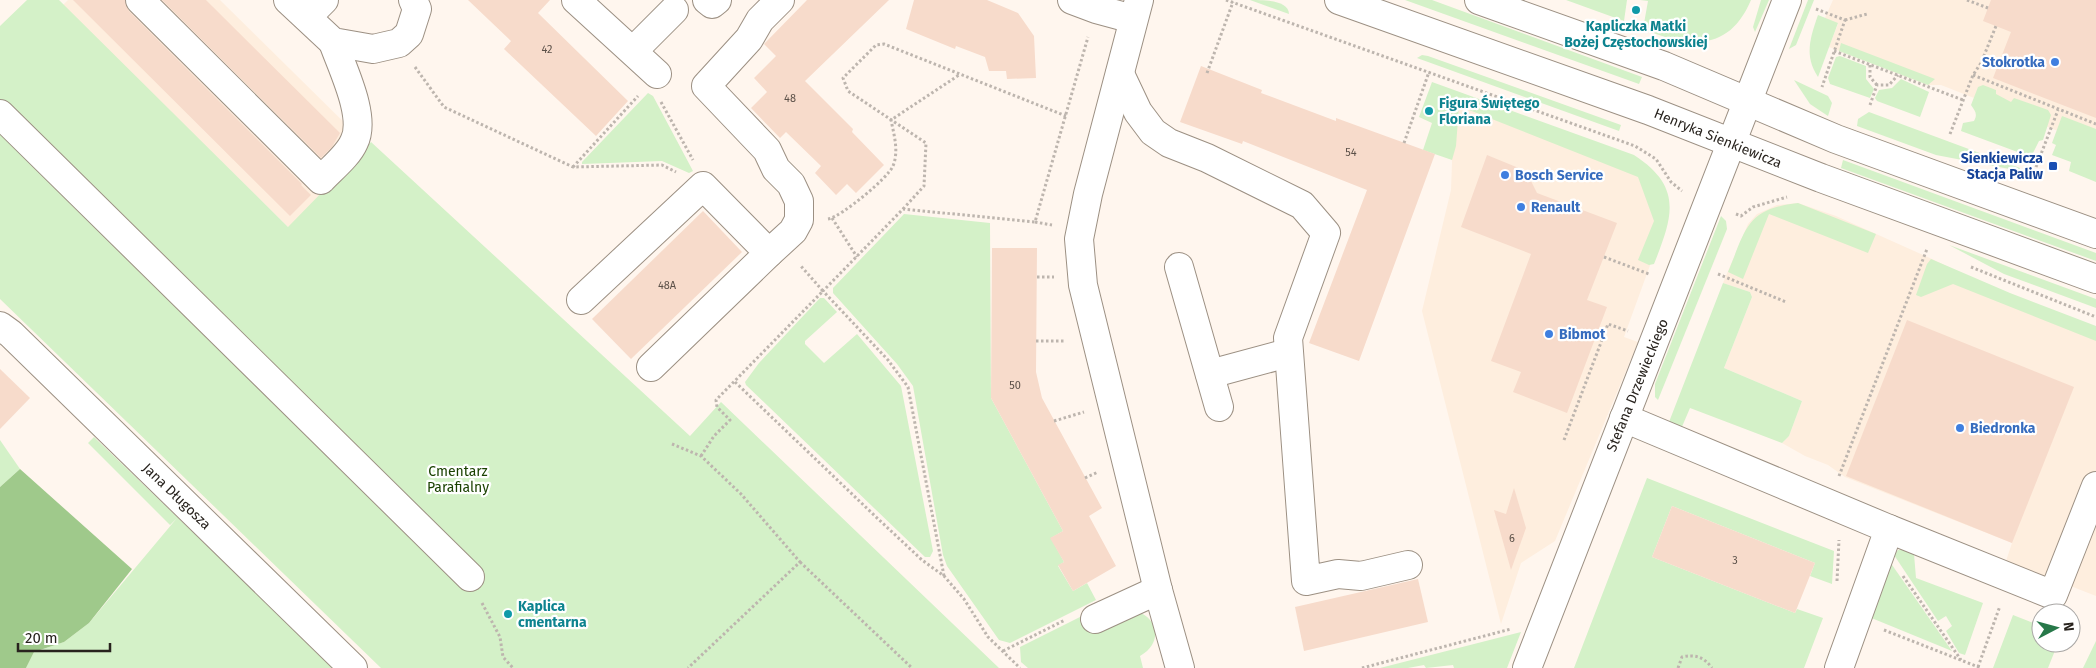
<svg xmlns="http://www.w3.org/2000/svg" width="2096" height="668" font-family="'Fira Sans',sans-serif">
  <style>
    .built { fill: #feeede }
    .green { fill: #d4f1c8 }
    .forest { fill: #9fc98b }
    .building { fill: #f7dbcb }
    .lines { fill: none; stroke-linecap: round; stroke-linejoin: round }
    .minor-casing { stroke: #9c9083; stroke-width: 30 }
    .path { stroke: #bdb5ae; stroke-width: 3; stroke-dasharray: 2.5 2.5; stroke-linecap: butt }
    .minor { stroke: #fff; stroke-width: 28 }
    .culture-dot { fill: #0f9aa8; stroke: #fff; stroke-width: 2 }
    .shop-dot { fill: #3f7fe0; stroke: #fff; stroke-width: 2 }
    .transit-dot { fill: #1a4fb4; stroke: #fff; stroke-width: 2 }
    .labels { text-anchor: middle; stroke-width: 4.5; stroke-linejoin: round; paint-order: stroke }
    .number-label { font-size: 11px; fill: #5c5149 }
    .culture-label { font-size: 14px; font-weight: bold; fill: #0d838f; stroke: #fff; text-anchor: start }
    .shop-label { font-size: 14px; font-weight: bold; fill: #366cbe; stroke: #fff; text-anchor: start }
    .street-label { font-size: 14px; fill: #28231e; stroke: #fff }
    .transit-label { font-size: 14px; font-weight: bold; fill: #164399; stroke: #fff; text-anchor: end }
    .park-label { font-size: 14px; fill: #1a4100; stroke: #fff }
  </style>
  <rect width="100%" height="100%" fill="#fff6ee"/>
  <g class="built">
    <polygon points="68,0 220,0 367,145 289,228 95,38 63,5"/>
    <polygon points="1833,0 2096,0 2096,146 1941,85 1928,85 1829,47 1838,24 1825,18"/>
    <polygon points="1449,98 1633,162 1665,224 1624,337 1638,342 1555,541 1521,563 1501,624 1422,311 1451,190 1452,163"/>
    <polygon points="1798,203 1836,216 1932,259 2096,339 2096,596 2006,561 2012,543 1845,477 1828,465 1805,456 1782,443 1789,436 1802,401 1724,368 1752,297 1750,292 1723,283 1748,224 1757,214 1777,205"/>
  </g>
  <g class="green">
    <polygon points="27,0 59,0 288,227 371,142 690,436 721,402 999,668 381,668 0,299 0,26"/>
    <path d="M1250,0C1263,0 1289,0 1289,14Z"/>
    <polygon points="1405,0 1432,0 1642,77 1639,84"/>
    <polygon points="1566,0 1627,0 1624,21"/>
    <path d="M1640,0H1751C1729,52 1689,48 1643,29L1648,1Z"/>
    <polygon points="1761,0 1769,0 1755,32 1753,27"/>
    <polygon points="1808,0 1814,0 1796,45 1789,49"/>
    <path d="M1818,15L1838,23L1818,77C1804,56 1810,38 1818,15Z"/>
    <polygon points="1841,43 1935,79 1928,85 1839,51"/>
    <polygon points="1422,55 1428,56 1621,125 1619,131 1417,58"/>
    <polygon points="1840,56 1866,66 1866,79 1874,89 1870,98 1830,84 1828,78 1836,57"/>
    <polygon points="1901,79 1929,92 1920,117 1877,101 1875,98 1879,90 1892,88"/>
    <polygon points="1794,80 1828,96 1832,103 1828,116 1810,104"/>
    <path d="M1432,82L1634,155C1683,187 1673,216 1654,264L1649,265L1638,260L1654,221L1638,177L1459,106L1456,146L1452,160L1423,150L1432,123L1419,117Z"/>
    <path d="M1983,85L1996,90V94L2011,102L2014,98L2048,110L2051,115L2043,140L2039,141L2031,157L1961,131L1963,123L1974,121C1978,114 1975,111 1971,105L1978,87Z"/>
    <polygon points="648,93 653,96 693,171 689,173 662,161 582,164 582,162"/>
    <polygon points="1869,112 2020,168 2020,171 1936,155 1857,126 1858,119"/>
    <polygon points="2062,116 2096,129 2096,182 2069,171 2071,162 2052,155 2056,145 2052,143"/>
    <polygon points="1843,160 2096,253 2096,261 1841,168"/>
    <path d="M1798,203L1876,234L1868,253L1769,214L1743,279L1728,272C1746,229 1746,209 1798,203Z"/>
    <polygon points="904,214 990,223 991,398 1063,531 1051,538 1064,562 1058,566 1073,591 1087,583 1096,600 1010,643 999,640 947,566 943,555 913,386 897,364 833,293 833,288"/>
    <polygon points="1721,216 1726,221 1727,229 1658,400 1655,397 1655,384"/>
    <polygon points="1949,245 2096,299 2096,308 2004,274"/>
    <polygon points="1931,259 2010,293 2096,326 2096,341 1953,284 1921,297 1916,295 1927,264"/>
    <polygon points="1723,283 1750,292 1752,297 1724,368 1802,401 1789,436 1782,443 1690,408 1681,429 1669,422"/>
    <polygon points="820,298 824,298 837,312 805,341 805,344 824,363 857,334 901,386 933,551 930,557 925,557 746,385 745,382 759,363"/>
    <polygon points="94,437 334,668 26,668 34,652 64,642 89,623 177,518 170,525 88,443"/>
    <polygon points="0,440 20,469 0,487"/>
    <polygon points="1647,478 1834,551 1832,584 1810,576 1815,563 1672,506 1652,557 1795,613 1797,609 1823,618 1804,668 1574,668"/>
    <polygon points="1906,549 1914,554 1916,578 1983,603 1965,655 1959,653 1946,631 1952,626 1946,616 1938,621 1894,555 1898,550"/>
    <polygon points="1890,562 1952,651 1869,617"/>
    <path d="M1136,611C1160,619 1162,644 1140,656L1143,668H1028L1021,662L1020,647L1084,615Z"/>
    <polygon points="2013,615 2041,626 2041,643 2058,643 2048,668 1993,668"/>
    <polygon points="1521,632 1507,668 1454,668 1453,665 1426,668 1424,665 1408,668 1380,668"/>
    <polygon points="2096,641 2096,668 2083,668"/>
  </g>
  <polygon class="forest" points="20,469 132,569 89,623 64,642 34,652 26,668 0,668 0,487"/>
  <g class="building">
    <polygon points="73,0 125,0 129,11 302,184 301,185 311,195 290,216"/>
    <polygon points="162,0 206,0 340,133 332,147 321,158"/>
    <polygon points="468,0 550,0 538,13 628,101 596,136 504,49 511,41"/>
    <polygon points="807,0 889,0 805,81 853,129 852,132 884,165 856,193 847,184 836,195 815,173 821,166 786,132 780,138 751,108 767,92 754,78 776,56 764,44"/>
    <polygon points="914,0 987,0 1018,13 1034,36 1036,78 1007,79 1006,71 989,71 985,57 956,46 955,49 906,29"/>
    <polygon points="1991,0 2096,0 2096,118 1993,78 2011,32 1983,21"/>
    <polygon points="1201,66 1262,90 1261,93 1336,121 1336,118 1435,154 1359,361 1309,343 1367,190 1243,141 1242,144 1180,122"/>
    <polygon points="1487,155 1526,171 1537,193 1617,223 1587,300 1607,307 1567,413 1513,392 1521,372 1491,361 1531,254 1461,227"/>
    <polygon points="703,211 742,252 631,359 592,319"/>
    <polygon points="992,248 1037,248 1036,372 1042,398 1102,508 1089,516 1116,566 1073,591 1058,565 1064,562 1050,538 1063,531 991,398"/>
    <polygon points="1907,320 2074,387 2012,543 1846,476"/>
    <polygon points="0,369 30,398 0,429"/>
    <polygon points="1514,488 1526,528 1511,570 1494,510 1506,514"/>
    <polygon points="1672,506 1815,563 1795,613 1652,557"/>
    <polygon points="1418,579 1428,622 1304,651 1295,607"/>
  </g>
  <g class="lines">
    <g class="minor-casing">
      <g id="minor">
        <path d="M140,0L321,180C331,169 348,156 354,142C367,117 342,68 333,42"/>
        <polyline points="288,0 333,42 373,49 399,43 409,34 417,9 413,0"/>
        <polyline points="576,0 657,74"/>
        <polyline points="707,0 712,4 717,0"/>
        <polyline points="1072,0 1096,9 1133,19"/>
        <polyline points="1139,0 1088,194 1079,239 1083,285 1158,590 1180,668"/>
        <polyline points="1339,0 1648,110 1821,178 2096,279"/>
        <polyline points="1479,0 1664,66 1836,139 2096,234"/>
        <polyline points="307,17 324,0"/>
        <polyline points="633,51 674,10"/>
        <polyline points="1120,74 1138,112 1153,132 1169,143 1207,158 1302,205 1326,233 1288,338 1306,581 1338,574 1361,576 1408,565"/>
        <polyline points="0,114 470,577"/>
        <polyline points="769,253 793,231 799,220 799,201 791,184 776,169 767,150 706,86 749,39 760,20 780,0"/>
        <polyline points="1179,267 1219,407"/>
        <polyline points="581,300 703,186 769,253 651,367"/>
        <polyline points="0,326 11,334 353,668"/>
        <polyline points="1210,374 1288,353"/>
        <polyline points="1624,418 1889,529 1839,668"/>
        <polyline points="1889,529 2053,595 2096,486"/>
        <polyline points="1095,619 1158,590"/>
        <polyline points="1527,668 1787,0"/>
      </g>
    </g>
    <g class="path">
      <polyline points="1226,0 1635,146 1656,159 1671,182 1682,191"/>
      <polyline points="1967,0 1988,8"/>
      <polyline points="1816,9 1845,20 1822,87"/>
      <polyline points="1845,20 1867,14"/>
      <polyline points="1834,51 1963,100"/>
      <polyline points="1870,65 1870,77 1877,85"/>
      <polyline points="415,67 444,107 573,167 662,165 676,172"/>
      <polyline points="1207,73 1233,2"/>
      <polyline points="1973,75 2096,124"/>
      <polyline points="661,102 693,160"/>
      <polyline points="1870,105 1877,85 1889,85 1898,75"/>
      <polyline points="1950,134 1973,75 1981,63 1996,26"/>
      <polyline points="1404,143 1429,72"/>
      <polyline points="573,167 638,96"/>
      <polyline points="2036,167 2058,110"/>
      <polyline points="903,209 924,186 926,143 848,91 843,78 876,45 884,44 1066,116"/>
      <polyline points="1736,214 1741,216 1753,207 1787,197"/>
      <polyline points="832,218 857,257"/>
      <path d="M828,219C841,217 889,177 893,166C899,151 894,135 891,120L959,75"/>
      <polyline points="1035,222 1052,225"/>
      <polyline points="1604,257 1649,274"/>
      <polyline points="1971,267 2096,317"/>
      <polyline points="1718,274 1786,302"/>
      <polyline points="1037,277 1054,277"/>
      <polyline points="1036,341 1066,341"/>
      <polyline points="735,382 875,516 922,560 944,576 964,599 988,637 1020,668"/>
      <polyline points="1054,421 1084,412"/>
      <polyline points="1564,440 1608,324 1628,331"/>
      <polyline points="672,444 701,456 741,494 800,562 688,668"/>
      <polyline points="701,456 714,436 730,420 717,407 716,400 823,291 800,265"/>
      <polyline points="1839,476 1927,249"/>
      <polyline points="1085,478 1098,472"/>
      <polyline points="800,562 912,668"/>
      <polyline points="944,576 908,387 888,360 823,291 903,209 1035,222 1088,37"/>
      <polyline points="1903,576 1961,660"/>
      <polyline points="1837,581 1839,540"/>
      <polyline points="482,603 500,637 503,657 513,668"/>
      <polyline points="1884,630 1981,668"/>
      <polyline points="1003,651 1065,620"/>
      <polyline points="1978,667 2000,606"/>
      <polyline points="1362,668 1511,629"/>
      <path d="M1678,668L1682,657C1695,654 1704,657 1712,668"/>
    </g>
    <use href="#minor" class="minor"/>
  </g>
  <g class="culture-dot">
    <circle cx="1636" cy="10" r="5"/>
    <circle cx="1429" cy="111" r="5"/>
    <circle cx="508" cy="614" r="5"/>
  </g>
  <g class="shop-dot">
    <circle cx="2055" cy="62" r="5"/>
    <circle cx="1505" cy="175" r="5"/>
    <circle cx="1521" cy="207" r="5"/>
    <circle cx="1549" cy="334" r="5"/>
    <circle cx="1960" cy="428" r="5"/>
  </g>
  <rect class="transit-dot" x="2048" y="161" width="10" height="10" rx="2.5"/>
  <g class="labels">
    <g class="number-label">
      <text x="547" y="53">42</text>
      <text x="790" y="102">48</text>
      <text x="1351" y="156">54</text>
      <text x="667" y="289">48A</text>
      <text x="1015" y="389">50</text>
      <text x="1512" y="542">6</text>
      <text x="1735" y="564">3</text>
    </g>
    <g class="culture-label">
      <text x="1636" y="31" text-anchor="middle">Kapliczka Matki<tspan x="1636" dy="16">Bożej Częstochowskiej</tspan></text>
      <text x="1439" y="108">Figura Świętego<tspan x="1439" dy="16">Floriana</tspan></text>
      <text x="518" y="611">Kaplica<tspan x="518" dy="16">cmentarna</tspan></text>
    </g>
    <g class="shop-label">
      <text x="2045" y="67" text-anchor="end">Stokrotka</text>
      <text x="1515" y="180">Bosch Service</text>
      <text x="1531" y="212">Renault</text>
      <text x="1559" y="339">Bibmot</text>
      <text x="1970" y="433">Biedronka</text>
    </g>
    <g class="street-label">
      <text transform="translate(1718 138) rotate(22)" y="5">Henryka Sienkiewicza</text>
      <text transform="translate(1637 385) rotate(-68)" y="5">Stefana Drzewieckiego</text>
      <text transform="translate(177 496) rotate(44)" y="5">Jana Długosza</text>
    </g>
    <g class="transit-label">
      <text x="2043" y="163">Sienkiewicza<tspan x="2043" dy="16">Stacja Paliw</tspan></text>
    </g>
    <g class="park-label">
      <text x="458" y="476">Cmentarz<tspan x="458" dy="16">Parafialny</tspan></text>
    </g>
  </g>
  <g transform="translate(2056 628) rotate(84)"><circle r="24" fill="#ffffff" stroke="#a9a7a5"/>
  <path d="M0-4L9 19L0 12L-9 19Z" fill="#277849"/>
  <text y="-8" font-size="14" font-weight="bold" text-anchor="middle" fill="#28231e">N</text>
  </g>
  <path d="M18 643v8h92v-8" fill="none" stroke="#28231e" stroke-width="2.5"/>
  <text x="25" y="643" font-size="15" fill="#28231e" stroke="#ffffff" stroke-width="4" paint-order="stroke">20 m</text>
</svg>
